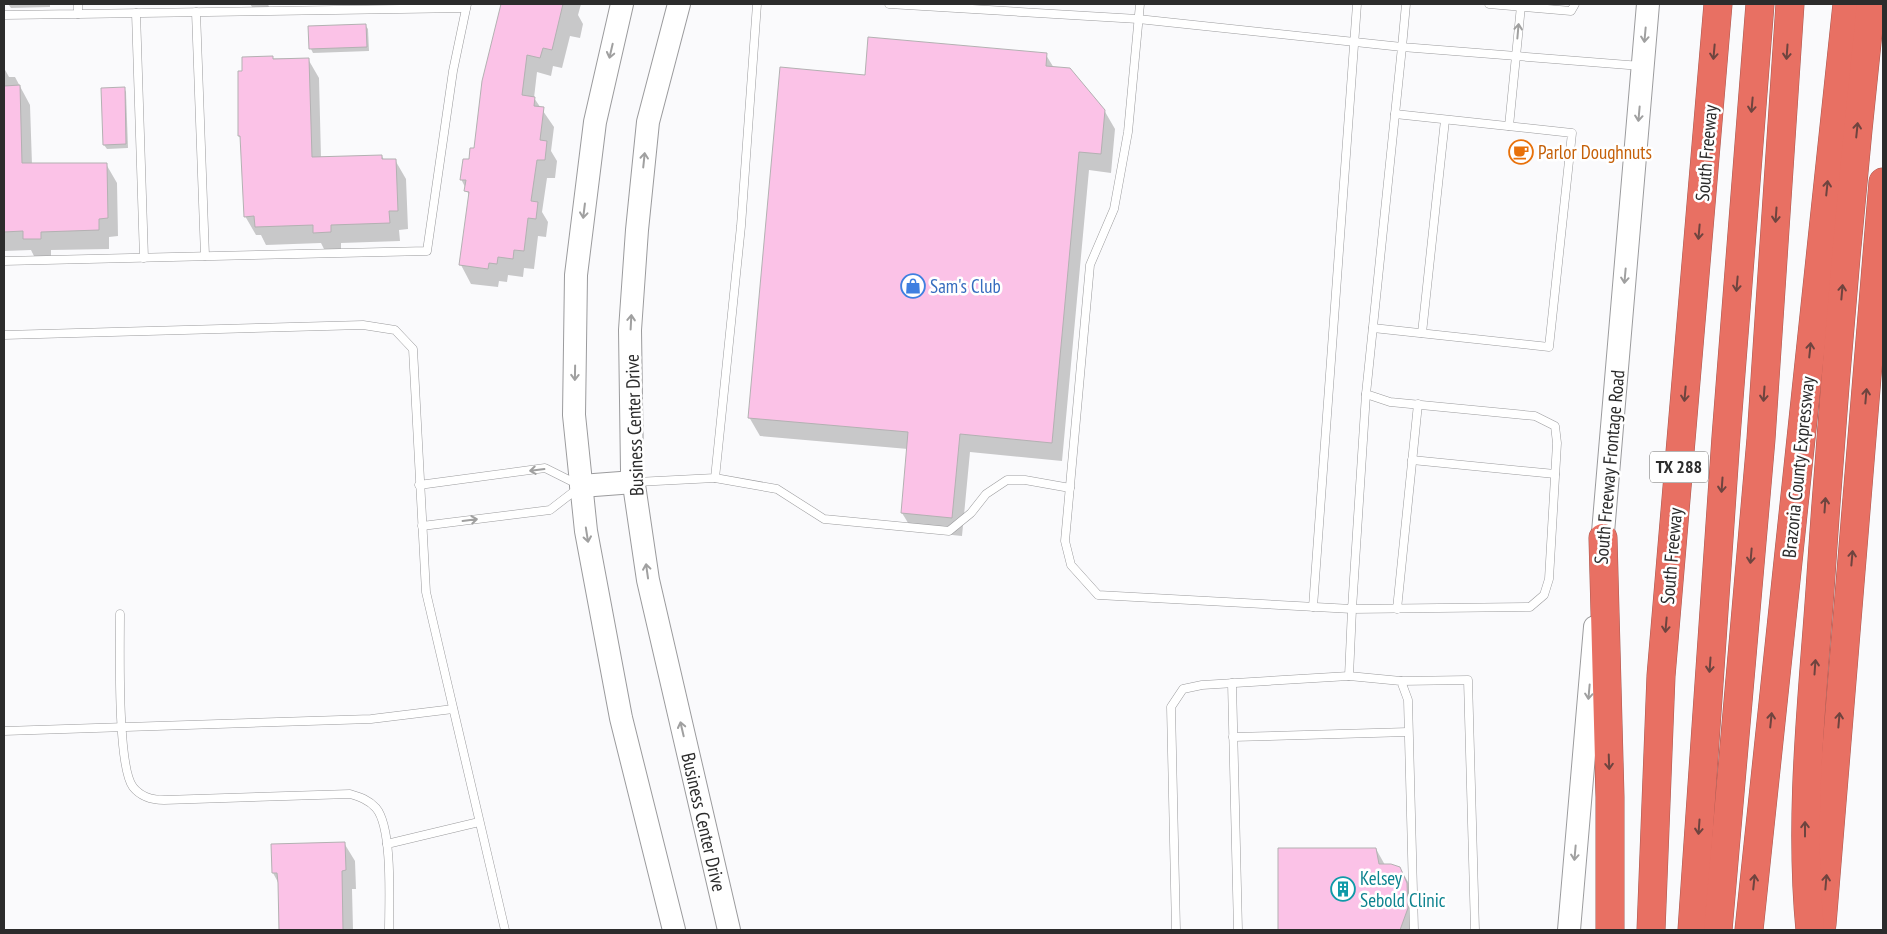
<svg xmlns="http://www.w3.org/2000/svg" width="1887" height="934" font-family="'PT Sans Narrow',sans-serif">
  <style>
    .shadow { fill: #0003 }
    .building { fill: #fbc2e7; stroke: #b3b1b2 }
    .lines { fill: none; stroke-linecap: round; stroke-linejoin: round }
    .lane-casing { stroke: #9b9b9d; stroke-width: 9 }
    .secondary-casing { stroke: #9b9b9d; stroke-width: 24 }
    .highway-casing { stroke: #a65850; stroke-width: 29 }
    .lane { stroke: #fff; stroke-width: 8 }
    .secondary { stroke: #fff; stroke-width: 22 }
    .highway { stroke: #e87063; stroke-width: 28 }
    .oneway { stroke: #a0a0a0 }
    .oneway2 { stroke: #6e443f }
    .labels { text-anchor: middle; stroke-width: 5; stroke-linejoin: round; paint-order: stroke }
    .shield { fill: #fff; stroke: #6b6b6b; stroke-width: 1 }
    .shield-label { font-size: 18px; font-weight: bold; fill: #2c2c2c }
    .food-label { font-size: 19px; fill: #c56008; stroke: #fff; text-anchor: start }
    .street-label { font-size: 19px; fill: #2c2c2c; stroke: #fff }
    .shop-label { font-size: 19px; fill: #366cbe; stroke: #fff; text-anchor: start }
    .culture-label { font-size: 19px; fill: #0d838f; stroke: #fff; text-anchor: start }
  </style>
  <rect width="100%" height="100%" fill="#fafafc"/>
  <g class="shadow">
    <polygon points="8,4 50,4 50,7 11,8"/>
    <polygon points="250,4 268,4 269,7 252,7"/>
    <polygon points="503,4 581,4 578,15 583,24 580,38 570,36 562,68 553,66 551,76 537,72 534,98 554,127 551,151 557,161 555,178 547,178 542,212 548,222 546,237 538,236 534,269 524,268 523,277 508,275 507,282 499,281 498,287 471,284 461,265 470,197 461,179 475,150 484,81"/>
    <polygon points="365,25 368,29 369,51 313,53 311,49"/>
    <polygon points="1046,55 1054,68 1104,110 1115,129 1111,173 1089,170 1062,461 970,452 962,536 913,531 902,513 908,449 760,436 749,417 866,77"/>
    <polygon points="243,58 308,59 319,78 321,158 382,156 384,160 395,160 406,179 408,229 399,230 400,241 341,243 341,250 325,251 321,243 266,245 261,235 256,235 245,216 242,141 239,136"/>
    <polygon points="4,68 9,77 15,77 30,105 32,165 106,164 117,183 118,236 109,237 109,249 51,250 51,257 35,258 31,250 4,251"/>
    <polygon points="124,88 126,92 128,148 107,149 104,145"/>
    <polygon points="344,843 355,861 356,889 352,889 353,930 280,930 279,884 273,873"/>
    <polygon points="1279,849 1376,849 1385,865 1400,868 1411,887 1417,903 1417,930 1279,930"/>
  </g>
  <g class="building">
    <polygon points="501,4 563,4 552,50 543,48 540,58 527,55 522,95 535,97 534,106 544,107 540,140 547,141 545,160 537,160 531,201 538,202 536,219 528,218 524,251 514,250 513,259 498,257 497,264 489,263 488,269 459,265 469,192 464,191 466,180 460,180 463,159 469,159 470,148 474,148 482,81"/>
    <polygon points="366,24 367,47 309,49 308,26"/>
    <polygon points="868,37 1047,53 1046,66 1070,68 1105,110 1101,154 1079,152 1052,443 960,434 952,518 901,513 908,432 748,418 780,67 865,75"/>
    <polygon points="273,56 273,59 309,58 312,157 382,155 382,159 396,159 398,211 389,211 390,223 331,225 331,232 313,233 313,225 255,227 254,216 244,217 240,136 238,136 238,71 242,71 242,57"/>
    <polygon points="20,85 22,163 107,163 108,218 99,219 99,230 41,232 41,239 23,239 23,231 4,232 4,86"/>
    <polygon points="125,87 126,144 103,145 101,88"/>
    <polygon points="345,842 346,870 342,871 343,930 279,930 278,883 277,873 272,873 271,844"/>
    <polygon points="1278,848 1376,848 1379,864 1391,864 1400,867 1407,883 1408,908 1400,930 1278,930"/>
  </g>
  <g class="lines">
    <g class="lane-casing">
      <g id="lane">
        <polyline points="889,4 1138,19 1402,47 1366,394 1390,402 1535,416 1555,426 1557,443 1549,579 1544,595 1530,607 1352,609 1349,676 1401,681 1408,700 1414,930"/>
        <polyline points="1140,4 1128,132 1114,209 1090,265 1065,541 1071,565 1098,595 1352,609 1366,394"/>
        <polyline points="1406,4 1402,47 1641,66"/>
        <polyline points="1489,4 1571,11 1575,4"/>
        <polyline points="196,12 205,256"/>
        <polyline points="136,13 144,258"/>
        <polyline points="78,14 466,8"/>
        <polyline points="4,15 78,14 78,4"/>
        <polyline points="1509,126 1521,6"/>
        <polyline points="4,261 427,251 453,71 467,4"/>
        <polyline points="1373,328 1549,347 1572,133 1395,114"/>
        <polyline points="1422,333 1445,120"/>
        <polyline points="4,335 363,325 395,330 413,349 426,592 505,930"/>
        <polyline points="1412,460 1555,474"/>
        <polyline points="715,478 777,489 824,519 949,531 971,513 986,494 1007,480 1025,480 1070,488"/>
        <polyline points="636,482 715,478 741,226 757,4"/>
        <polyline points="419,485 545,468 581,486 550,510 422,526"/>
        <polyline points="1313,607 1357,4"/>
        <polyline points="1397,609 1418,404"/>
        <path d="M120,614C120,647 117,766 133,787C141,797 152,800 164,800L350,794C360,797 369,800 376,808C393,828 389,903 389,930"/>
        <polyline points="1401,681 1468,680 1475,930"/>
        <polyline points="1232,683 1238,930"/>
        <polyline points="4,731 371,719 453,709"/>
        <polyline points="1233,737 1408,732"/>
        <polyline points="387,844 479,822"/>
        <polyline points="1176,930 1171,707 1183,689 1202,685 1349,676"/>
      </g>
    </g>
    <g class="secondary-casing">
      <g id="secondary">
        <polyline points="622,4 595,122 576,275 574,415 586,531 621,718 674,930"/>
        <polyline points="679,4 648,122 637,230 630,330 632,471 648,580 729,930"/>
        <polyline points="581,486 634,482"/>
        <polyline points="1601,556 1648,4"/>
        <polyline points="1569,930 1595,627"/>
      </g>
    </g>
    <g class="highway-casing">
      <g id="highway">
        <polyline points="1603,538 1610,797 1610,930"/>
        <polyline points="1822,924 1883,182"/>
        <polyline points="1651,930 1661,676 1718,4"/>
        <polyline points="1692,930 1726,437 1760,4"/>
        <polyline points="1718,930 1761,439 1790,4"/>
        <polyline points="1749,930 1847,4"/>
        <path d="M1810,930C1799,817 1812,703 1820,590C1833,394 1850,199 1871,4"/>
      </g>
    </g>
    <use href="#lane" class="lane"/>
    <use href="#secondary" class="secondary"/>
    <use href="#highway" class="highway"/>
  </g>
  <defs><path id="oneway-shaft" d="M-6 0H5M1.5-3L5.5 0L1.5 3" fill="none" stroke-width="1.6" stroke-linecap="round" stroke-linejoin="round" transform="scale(1.25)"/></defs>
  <g class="oneway">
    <use href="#oneway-shaft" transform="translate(1518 31) rotate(-85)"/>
    <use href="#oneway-shaft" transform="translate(1645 35) rotate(95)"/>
    <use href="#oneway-shaft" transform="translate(611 51) rotate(103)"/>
    <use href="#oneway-shaft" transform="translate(1639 114) rotate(95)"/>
    <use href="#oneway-shaft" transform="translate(644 160) rotate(-84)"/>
    <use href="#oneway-shaft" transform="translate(584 211) rotate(97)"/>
    <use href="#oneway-shaft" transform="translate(1625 276) rotate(95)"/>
    <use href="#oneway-shaft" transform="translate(631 322) rotate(-87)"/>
    <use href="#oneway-shaft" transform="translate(575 373) rotate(91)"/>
    <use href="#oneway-shaft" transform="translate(537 470) rotate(173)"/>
    <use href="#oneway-shaft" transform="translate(470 520) rotate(-7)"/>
    <use href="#oneway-shaft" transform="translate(587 535) rotate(81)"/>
    <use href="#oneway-shaft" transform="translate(647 571) rotate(-98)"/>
    <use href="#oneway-shaft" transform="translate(1589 692) rotate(95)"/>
    <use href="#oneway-shaft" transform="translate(682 729) rotate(-103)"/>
    <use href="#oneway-shaft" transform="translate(1575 853) rotate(95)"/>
  </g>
  <g class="oneway2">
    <use href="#oneway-shaft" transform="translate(1714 52) rotate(95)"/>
    <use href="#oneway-shaft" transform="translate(1787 52) rotate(94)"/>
    <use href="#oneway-shaft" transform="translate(1752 105) rotate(95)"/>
    <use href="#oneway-shaft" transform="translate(1857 130) rotate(-84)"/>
    <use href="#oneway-shaft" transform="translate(1827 188) rotate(-84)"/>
    <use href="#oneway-shaft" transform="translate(1776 215) rotate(94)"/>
    <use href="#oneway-shaft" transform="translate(1699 232) rotate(95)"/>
    <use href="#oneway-shaft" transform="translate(1737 284) rotate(95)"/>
    <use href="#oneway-shaft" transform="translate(1842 292) rotate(-85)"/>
    <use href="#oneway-shaft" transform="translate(1810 350) rotate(-84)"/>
    <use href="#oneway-shaft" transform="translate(1685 394) rotate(95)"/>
    <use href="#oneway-shaft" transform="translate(1764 394) rotate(94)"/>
    <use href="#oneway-shaft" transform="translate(1866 396) rotate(-85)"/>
    <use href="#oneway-shaft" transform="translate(1722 485) rotate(94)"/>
    <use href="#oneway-shaft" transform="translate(1825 505) rotate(-86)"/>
    <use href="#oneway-shaft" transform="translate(1751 556) rotate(95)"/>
    <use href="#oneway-shaft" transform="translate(1852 558) rotate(-85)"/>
    <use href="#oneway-shaft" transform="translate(1666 625) rotate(95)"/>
    <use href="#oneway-shaft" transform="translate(1710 665) rotate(94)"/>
    <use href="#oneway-shaft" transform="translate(1815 667) rotate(-86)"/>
    <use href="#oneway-shaft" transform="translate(1771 720) rotate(-84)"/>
    <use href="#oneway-shaft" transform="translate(1839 720) rotate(-85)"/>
    <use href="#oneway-shaft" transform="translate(1609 762) rotate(88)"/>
    <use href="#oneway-shaft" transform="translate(1699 827) rotate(94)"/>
    <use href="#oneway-shaft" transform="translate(1805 829) rotate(-90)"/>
    <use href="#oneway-shaft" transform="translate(1754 882) rotate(-84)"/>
    <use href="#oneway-shaft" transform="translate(1826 882) rotate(-85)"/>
  </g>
  <defs>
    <g id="cafe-ring" transform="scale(1.25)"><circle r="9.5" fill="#fff" stroke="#e8710a" stroke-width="1.5"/><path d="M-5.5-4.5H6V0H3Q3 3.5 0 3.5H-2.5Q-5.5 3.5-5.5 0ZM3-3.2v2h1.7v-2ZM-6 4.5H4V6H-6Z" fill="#e8710a"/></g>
    <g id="shop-ring" transform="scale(1.25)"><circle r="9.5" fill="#fff" stroke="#3f7fe0" stroke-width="1.5"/><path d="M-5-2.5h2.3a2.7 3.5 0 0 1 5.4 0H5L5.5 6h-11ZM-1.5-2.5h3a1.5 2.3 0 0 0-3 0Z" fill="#3f7fe0"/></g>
    <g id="building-ring" transform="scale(1.25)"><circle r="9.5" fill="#fff" stroke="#0f9aa8" stroke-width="1.5"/><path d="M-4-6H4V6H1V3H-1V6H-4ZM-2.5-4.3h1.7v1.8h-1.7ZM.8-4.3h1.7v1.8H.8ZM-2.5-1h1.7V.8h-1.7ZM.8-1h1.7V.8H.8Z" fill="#0f9aa8"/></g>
  </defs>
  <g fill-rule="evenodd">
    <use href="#cafe-ring" x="1521" y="152"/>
    <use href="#shop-ring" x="913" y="286"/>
    <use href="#building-ring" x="1343" y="889"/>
  </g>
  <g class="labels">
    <rect class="shield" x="1650" y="451.5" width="58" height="31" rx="4"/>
    <g class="shield-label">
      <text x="1679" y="473">TX 288</text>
    </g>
    <g class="food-label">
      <text x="1538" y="159">Parlor Doughnuts</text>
    </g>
    <g class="street-label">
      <text transform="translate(1706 153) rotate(-85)" y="7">South Freeway</text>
      <text transform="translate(634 425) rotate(-92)" y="7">Business Center Drive</text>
      <text transform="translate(1609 467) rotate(-85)" y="7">South Freeway Frontage Road</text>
      <text transform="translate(1798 467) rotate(-84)" y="7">Brazoria County Expressway</text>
      <text transform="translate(1671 556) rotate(-85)" y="7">South Freeway</text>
      <text transform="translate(704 822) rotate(77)" y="7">Business Center Drive</text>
    </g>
    <g class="shop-label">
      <text x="930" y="293">Sam's Club</text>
    </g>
    <g class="culture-label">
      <text x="1360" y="885">Kelsey<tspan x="1360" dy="22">Sebold Clinic</tspan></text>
    </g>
  </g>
  <rect width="1887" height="934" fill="none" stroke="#2c2c2c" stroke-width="10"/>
</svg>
